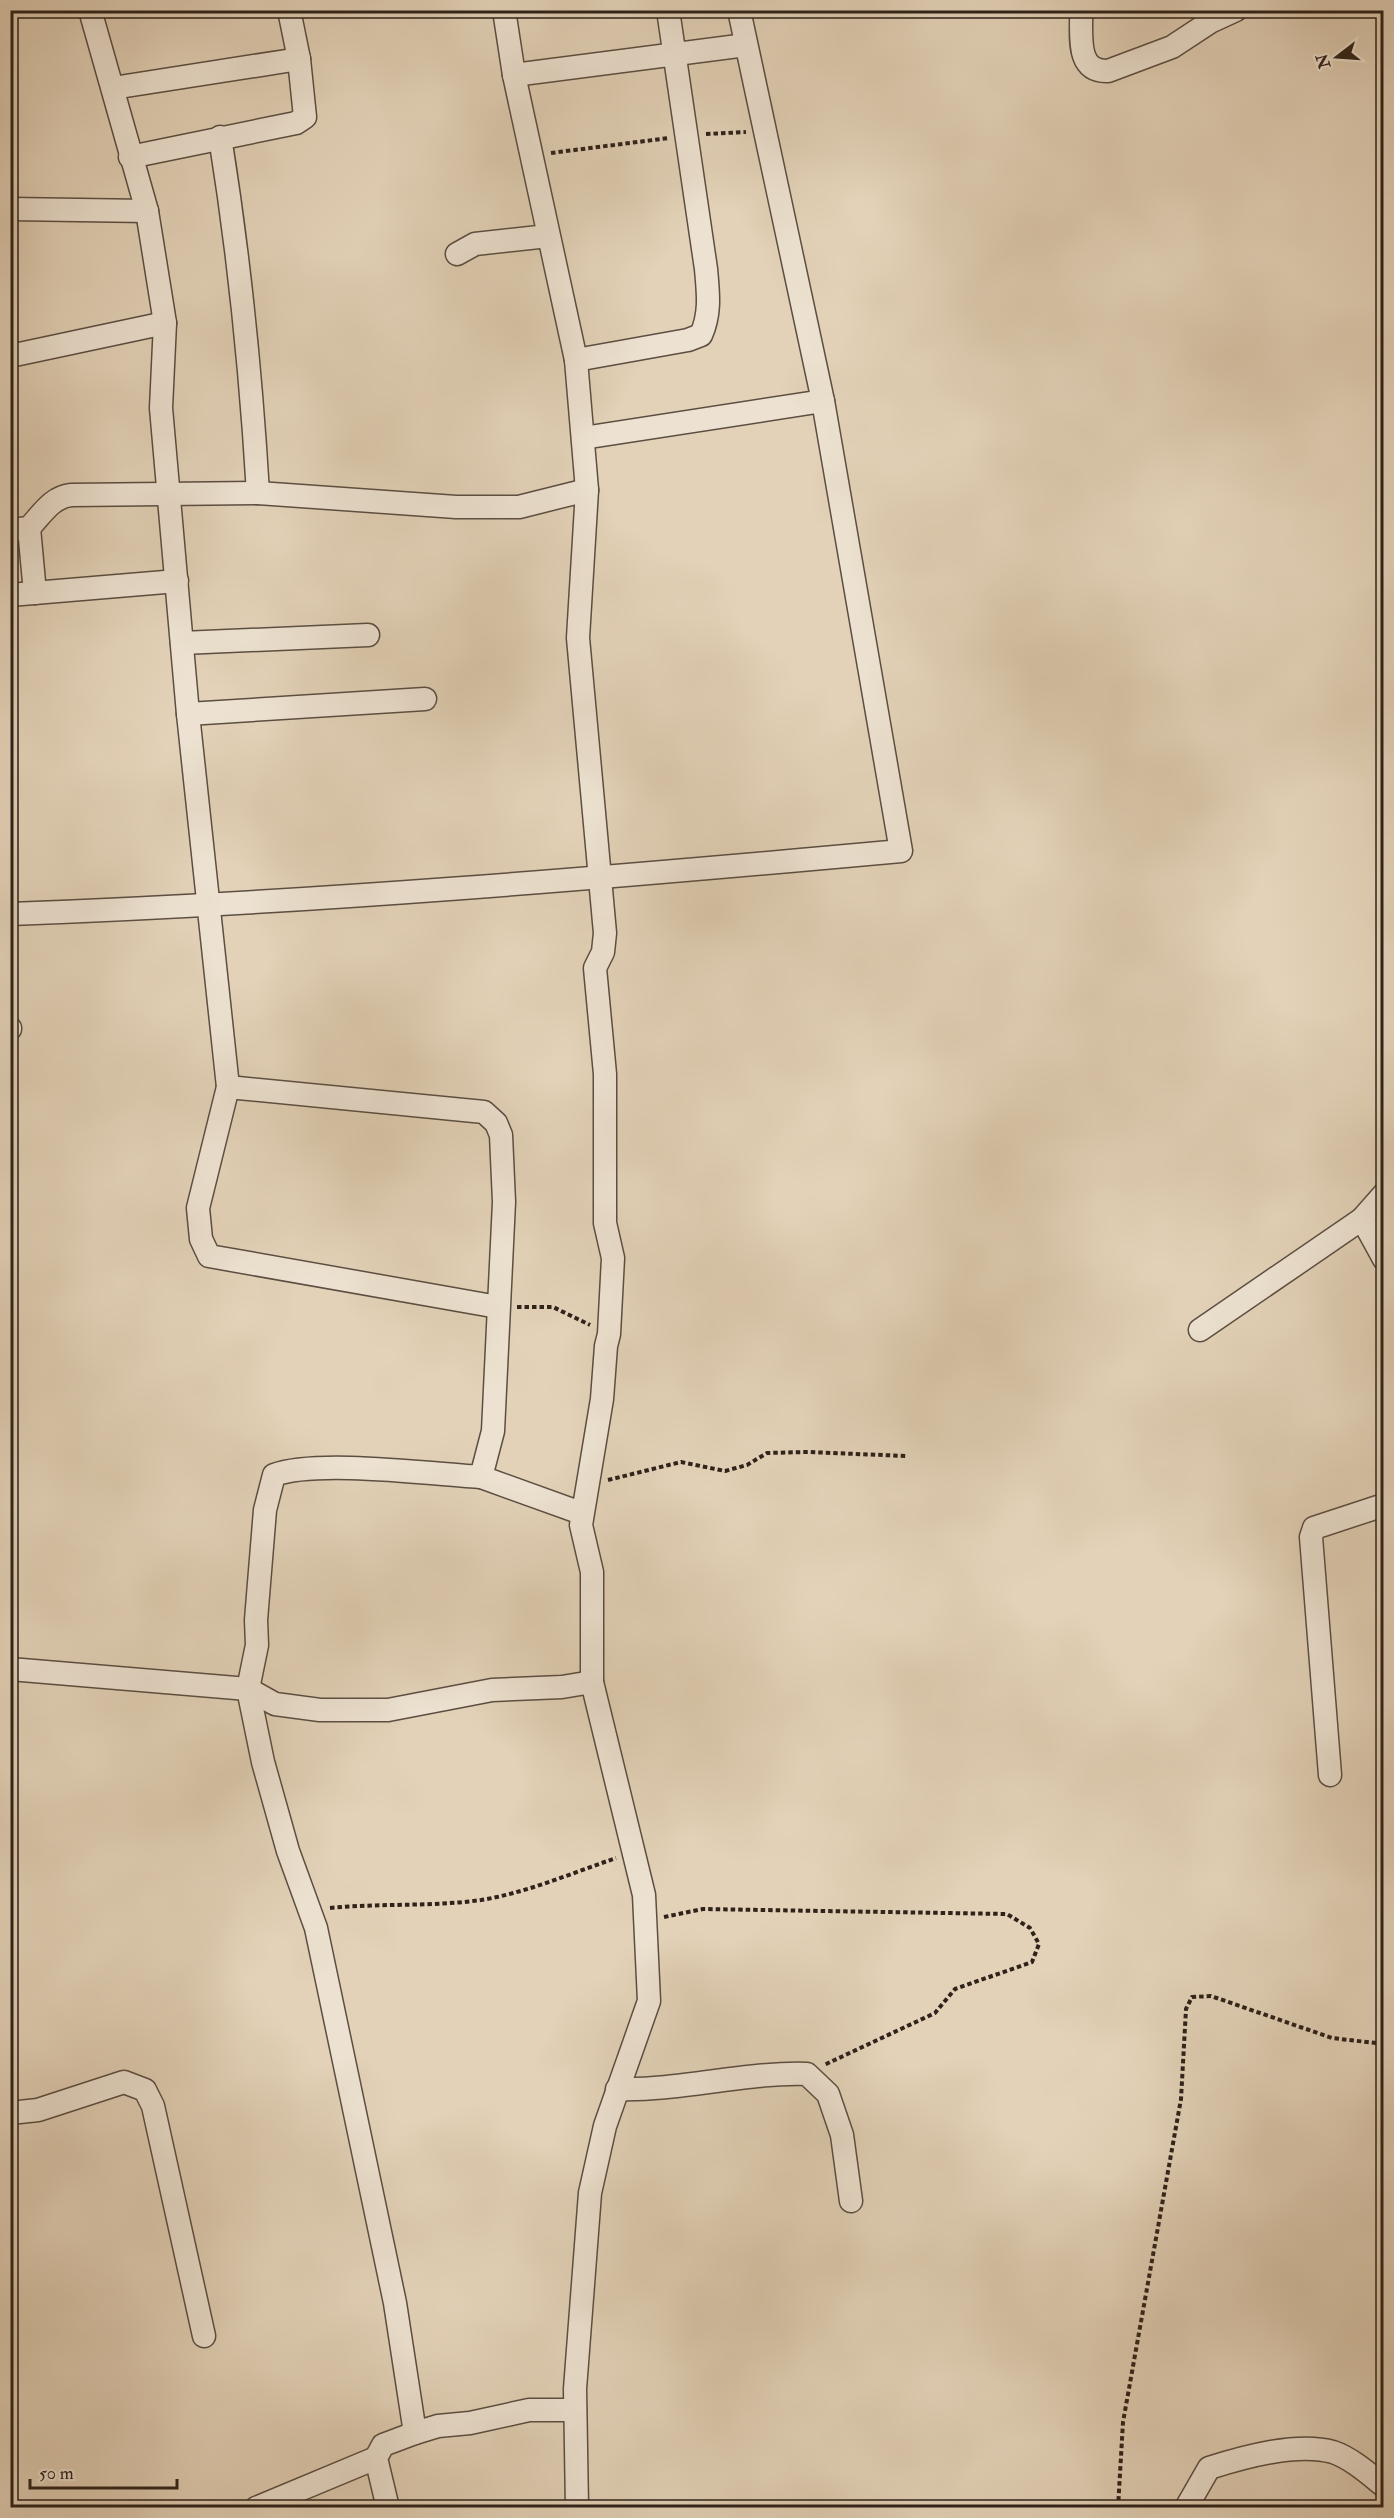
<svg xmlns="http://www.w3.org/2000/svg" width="1394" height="2518" font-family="'IM FELL Double Pica',serif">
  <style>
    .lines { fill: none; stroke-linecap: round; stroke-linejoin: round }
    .minor-casing { stroke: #5b4e42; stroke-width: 25 }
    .path { stroke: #2e221b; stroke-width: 4; stroke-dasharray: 4.5 3; stroke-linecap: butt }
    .minor { stroke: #ede2d1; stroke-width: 22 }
  </style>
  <rect width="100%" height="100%" fill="#e3d2b8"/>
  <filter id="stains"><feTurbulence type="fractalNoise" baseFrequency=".00333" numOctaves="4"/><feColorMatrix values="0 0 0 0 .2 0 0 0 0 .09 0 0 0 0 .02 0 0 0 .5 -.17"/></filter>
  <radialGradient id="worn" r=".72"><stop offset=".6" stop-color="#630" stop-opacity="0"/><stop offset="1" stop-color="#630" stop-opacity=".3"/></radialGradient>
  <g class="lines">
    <g class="minor-casing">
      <g id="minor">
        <polyline points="90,10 147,211 165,323 161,408 188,714 228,1087 198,1208 201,1239 209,1256 498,1307"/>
        <polyline points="504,10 514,75 576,360 587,490 578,638 605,933 603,952 595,968 605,1074 605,1223 613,1258 609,1334 606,1346 602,1399 581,1525 592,1572 592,1682 644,1895 649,2001 605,2126 590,2193 575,2389 577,2508"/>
        <path d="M1081,10C1082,35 1075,72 1108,71L1172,47L1210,22L1236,10"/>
        <polyline points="514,75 746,45"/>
        <polyline points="113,88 299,59"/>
        <path d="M220,137C239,255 251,374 258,493"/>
        <polyline points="130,157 296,123 305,117 299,59 289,10"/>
        <polyline points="10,209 147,211"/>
        <polyline points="457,254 475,244 548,236"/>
        <polyline points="10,356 165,323"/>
        <path d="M576,360L688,340L701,335C711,313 708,292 706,269L668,10"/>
        <polyline points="583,438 823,401"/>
        <polyline points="29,528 35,593"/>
        <path d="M10,530L29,528C42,514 52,497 71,495L258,493L456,507H519L587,490"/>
        <polyline points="10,595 177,581"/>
        <polyline points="182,643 368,635"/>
        <polyline points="188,714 425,699"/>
        <path d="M10,914C308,903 605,878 901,851L823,401L739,10"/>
        <polyline points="10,1028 10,1029"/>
        <path d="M228,1087L484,1112L496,1123L501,1135L504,1202L493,1431L481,1477C431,1474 317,1459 274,1475L265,1510L256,1620L257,1645L248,1689L263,1762L288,1851L316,1928L395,2303L415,2433L438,2426L470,2423L529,2410H575"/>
        <polyline points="1362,1219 1384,1259"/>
        <polyline points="1200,1330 1362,1219 1384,1194"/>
        <polyline points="481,1477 581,1513"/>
        <polyline points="10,1669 248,1689 275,1704 320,1710 388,1710 492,1690 562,1687 592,1682"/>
        <polyline points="1330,1775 1311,1537 1314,1528 1384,1505"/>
        <path d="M617,2089C681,2091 743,2072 807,2074L828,2094L842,2135L851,2201"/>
        <polyline points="10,2113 38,2110 124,2082 145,2090 153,2106 204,2336"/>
        <polyline points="256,2508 376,2458"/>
        <polyline points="388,2508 376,2458 383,2445 415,2433"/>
        <path d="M1186,2508L1209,2468C1244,2457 1297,2442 1333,2452C1351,2458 1369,2474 1384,2486"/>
      </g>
    </g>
    <g class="path">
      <polyline points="706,134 746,132"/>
      <polyline points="551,153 669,138"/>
      <polyline points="517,1307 553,1307 590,1325"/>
      <polyline points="608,1480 681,1462 725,1471 747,1465 767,1453 808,1452 906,1456"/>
      <path d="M330,1908C380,1903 431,1907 481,1900C526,1893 572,1873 616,1858"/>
      <polyline points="664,1917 703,1909 1007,1914 1030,1928 1039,1944 1032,1962 955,1989 935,2013 824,2065"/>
      <polyline points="1118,2508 1123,2422 1181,2099 1186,2009 1192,1997 1211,1996 1332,2038 1384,2044"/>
    </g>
    <use href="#minor" class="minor"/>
  </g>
  <rect width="1394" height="2518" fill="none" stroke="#e3d2b8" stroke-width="36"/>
  <rect x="12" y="12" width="1370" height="2494" fill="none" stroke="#2e221b" stroke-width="3"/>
  <rect x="18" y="18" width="1358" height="2482" fill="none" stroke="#2e221b" stroke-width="1.5"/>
  <g transform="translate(1337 57) rotate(253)" stroke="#ede2d1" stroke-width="4.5" paint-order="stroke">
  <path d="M0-4.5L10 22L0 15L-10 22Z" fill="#2e221b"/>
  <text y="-9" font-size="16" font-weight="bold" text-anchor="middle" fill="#2e221b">N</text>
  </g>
  <path d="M30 2479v9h147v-9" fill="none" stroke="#2e221b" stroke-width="3"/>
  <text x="39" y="2479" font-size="18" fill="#2e221b" stroke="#ede2d1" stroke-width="4.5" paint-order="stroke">50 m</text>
  <rect width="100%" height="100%" filter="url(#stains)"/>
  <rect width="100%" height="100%" fill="url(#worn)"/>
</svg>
